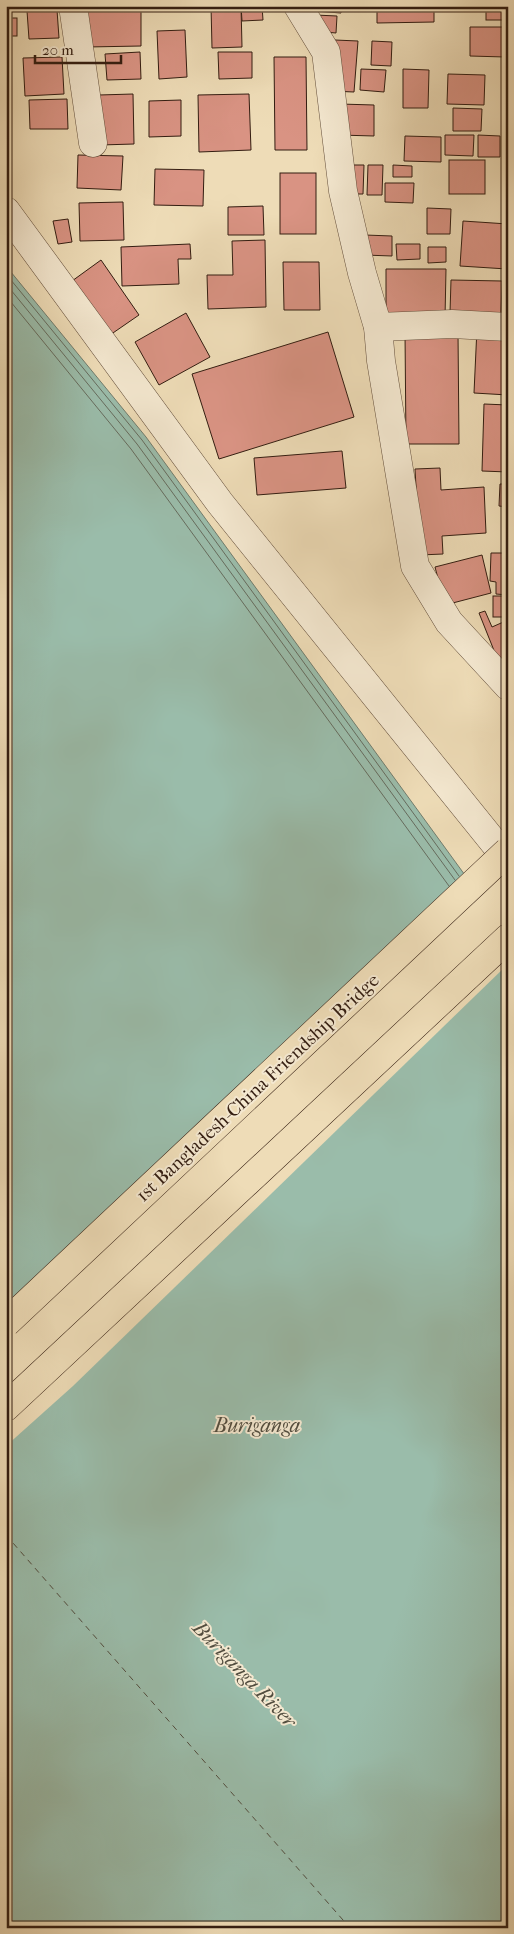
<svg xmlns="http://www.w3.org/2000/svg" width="514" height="1934" font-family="'IM FELL French Canon',serif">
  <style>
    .water { fill: #9abcaa; stroke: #717c6d }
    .pier { fill: #eedcb7 }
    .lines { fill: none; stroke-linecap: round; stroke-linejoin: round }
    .shore { stroke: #666c5e; stroke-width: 1 }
    .ferry { stroke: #524d3f; stroke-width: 1; stroke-dasharray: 6 5; stroke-linecap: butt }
    .building { fill: #d99383; stroke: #331d11 }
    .minor-casing { stroke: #624d3a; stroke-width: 29 }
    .motorway-casing { stroke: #331d11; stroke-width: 29 }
    .minor { stroke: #f4e8d0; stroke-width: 28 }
    .motorway { stroke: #eedcb7; stroke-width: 28 }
    .motorway-bridge-casing { stroke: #331d11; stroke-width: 29; stroke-linecap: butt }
    .motorway-bridge { stroke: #eedcb7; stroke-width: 28 }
    .labels { text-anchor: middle; stroke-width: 4; stroke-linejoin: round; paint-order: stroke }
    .street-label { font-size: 19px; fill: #331d11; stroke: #f4e8d0 }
    .water-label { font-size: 20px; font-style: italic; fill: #524d3f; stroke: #f4e8d0 }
  </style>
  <rect width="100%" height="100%" fill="#eedcb7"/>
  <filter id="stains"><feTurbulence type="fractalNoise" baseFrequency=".004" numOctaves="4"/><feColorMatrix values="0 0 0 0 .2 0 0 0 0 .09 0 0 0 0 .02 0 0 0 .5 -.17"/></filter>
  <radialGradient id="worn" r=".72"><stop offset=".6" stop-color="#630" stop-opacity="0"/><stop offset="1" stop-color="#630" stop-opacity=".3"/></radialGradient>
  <polygon class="water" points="6,266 146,437 470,882 508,921 508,1928 6,1928"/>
  <polygon class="pier" points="481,890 508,918 508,964 73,1386 6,1446 6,1330"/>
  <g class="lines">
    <g class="shore">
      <polyline points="6,274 142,440 459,876"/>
      <polyline points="6,284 137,444 455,880"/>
      <polyline points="6,296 131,449 449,886"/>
    </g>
    <polyline class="ferry" points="6,1535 350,1928"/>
  </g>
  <g class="building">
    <polygon points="86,6 141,6 141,46 87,47"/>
    <polygon points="211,6 241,6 242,47 212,48"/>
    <polygon points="241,6 262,6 263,20 242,21"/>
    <polygon points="316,6 341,6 341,13 315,11"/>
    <polygon points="377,6 434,6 434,22 377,23"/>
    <rect x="486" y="6" width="22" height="14"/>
    <polygon points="57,10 59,38 29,39 27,11"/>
    <polygon points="315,15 337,16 336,33 314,31"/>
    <rect x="6" y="18" width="11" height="18"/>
    <polygon points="470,27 506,27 505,57 470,56"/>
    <polygon points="185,30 187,77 159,79 157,31"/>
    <polygon points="335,40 358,41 354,92 331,91"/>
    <polygon points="372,41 392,42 391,66 371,65"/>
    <polygon points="140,52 141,79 107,80 105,54"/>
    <polygon points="218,52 252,52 252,78 219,79"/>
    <polygon points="62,57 64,94 25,96 23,58"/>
    <polygon points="274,57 306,57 307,150 275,150"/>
    <polygon points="361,69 386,70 384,92 360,90"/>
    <polygon points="403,69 429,70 428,108 403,108"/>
    <polygon points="448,74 485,75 484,105 447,104"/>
    <polygon points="133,94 134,144 100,145 99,95"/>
    <polygon points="249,94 251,150 199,152 198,95"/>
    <polygon points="67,99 68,129 30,129 29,100"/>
    <polygon points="181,100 181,136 149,137 149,101"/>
    <polygon points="340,104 374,105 374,136 339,135"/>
    <polygon points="453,108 482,109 481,131 453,131"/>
    <polygon points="445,135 474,135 473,156 445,155"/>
    <polygon points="478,135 500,136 500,157 478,157"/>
    <polygon points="405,136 441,137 441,162 404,161"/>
    <rect x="505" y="147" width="3" height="16"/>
    <polygon points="78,155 123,156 121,190 77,188"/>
    <rect x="449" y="160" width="36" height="34"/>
    <polygon points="346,165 364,165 363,194 345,194"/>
    <polygon points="368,165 383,165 382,195 367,195"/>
    <polygon points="393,165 412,166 412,177 393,177"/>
    <polygon points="155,169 204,170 203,206 154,205"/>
    <rect x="280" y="173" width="36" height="61"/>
    <polygon points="385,183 414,183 413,203 385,202"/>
    <polygon points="123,202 124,240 80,241 79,203"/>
    <polygon points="263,206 264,235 228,235 228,207"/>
    <polygon points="427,208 451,209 450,234 427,234"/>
    <polygon points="68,219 72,242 58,244 53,221"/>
    <polygon points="463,221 508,224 507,269 460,266"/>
    <polygon points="365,235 392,236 392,256 364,255"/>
    <polygon points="265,240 266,307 208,309 207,275 233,275 232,241"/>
    <polygon points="190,244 191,259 178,259 179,284 122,286 121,247"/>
    <polygon points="396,244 420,244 420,259 397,260"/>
    <polygon points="428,247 446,247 446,262 428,263"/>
    <polygon points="101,260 139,315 110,335 72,281"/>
    <polygon points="283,262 319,262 320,310 284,310"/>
    <polygon points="386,269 446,269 445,318 386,318"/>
    <polygon points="451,280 502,281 501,314 450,313"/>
    <polygon points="186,313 210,357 159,385 135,342"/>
    <polygon points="477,328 508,330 508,395 474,393"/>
    <polygon points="328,332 354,417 219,459 192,374"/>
    <polygon points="405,333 458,333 459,444 406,444"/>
    <polygon points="484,404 508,405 508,472 482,471"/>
    <polygon points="342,451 346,488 257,495 254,458"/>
    <polygon points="440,468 441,490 484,487 486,533 442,536 443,554 420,555 415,469"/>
    <polygon points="500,484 508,484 508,507 499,506"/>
    <polygon points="491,553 508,553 508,595 496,594 496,582 490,581"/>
    <polygon points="482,555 491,593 445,605 435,567"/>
    <rect x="493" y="596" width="15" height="21"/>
    <polygon points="485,611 492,627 508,620 508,665 501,668 479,613"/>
  </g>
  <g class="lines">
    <g class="minor-casing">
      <g id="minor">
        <polyline points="73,6 93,143"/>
        <polyline points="298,6 326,52 343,191 362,273 378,327 381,361 415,566 449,622 508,686"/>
        <polyline points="6,211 220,503 508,860"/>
        <polyline points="378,327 452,324 508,327"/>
      </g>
    </g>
    <g class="motorway-casing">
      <polyline id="motorway" points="6,1407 508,938"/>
    </g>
    <use href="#minor" class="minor"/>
    <use href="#motorway" class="motorway"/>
    <g class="motorway-bridge-casing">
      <polyline id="motorway-bridge" points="6,1323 508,851"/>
    </g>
    <use href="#motorway-bridge" class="motorway-bridge"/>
  </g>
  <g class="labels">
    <g class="street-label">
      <text transform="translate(257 1087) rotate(-43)" y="7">1st Bangladesh-China Friendship Bridge</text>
    </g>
    <g class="water-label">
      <text x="257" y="1432">Buriganga</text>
      <text transform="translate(245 1674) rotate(46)" y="7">Buriganga River</text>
    </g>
  </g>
  <rect width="514" height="1934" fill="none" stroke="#eedcb7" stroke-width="25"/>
  <rect x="8" y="8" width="499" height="1919" fill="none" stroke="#331d11" stroke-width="2.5"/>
  <rect x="12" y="12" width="489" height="1909" fill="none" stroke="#331d11"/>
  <path d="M35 55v8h86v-8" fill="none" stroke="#331d11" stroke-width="2.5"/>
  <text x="42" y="55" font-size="15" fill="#331d11" stroke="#f4e8d0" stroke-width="4" paint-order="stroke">20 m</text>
  <rect width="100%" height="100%" filter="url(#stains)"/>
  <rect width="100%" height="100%" fill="url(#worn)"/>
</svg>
